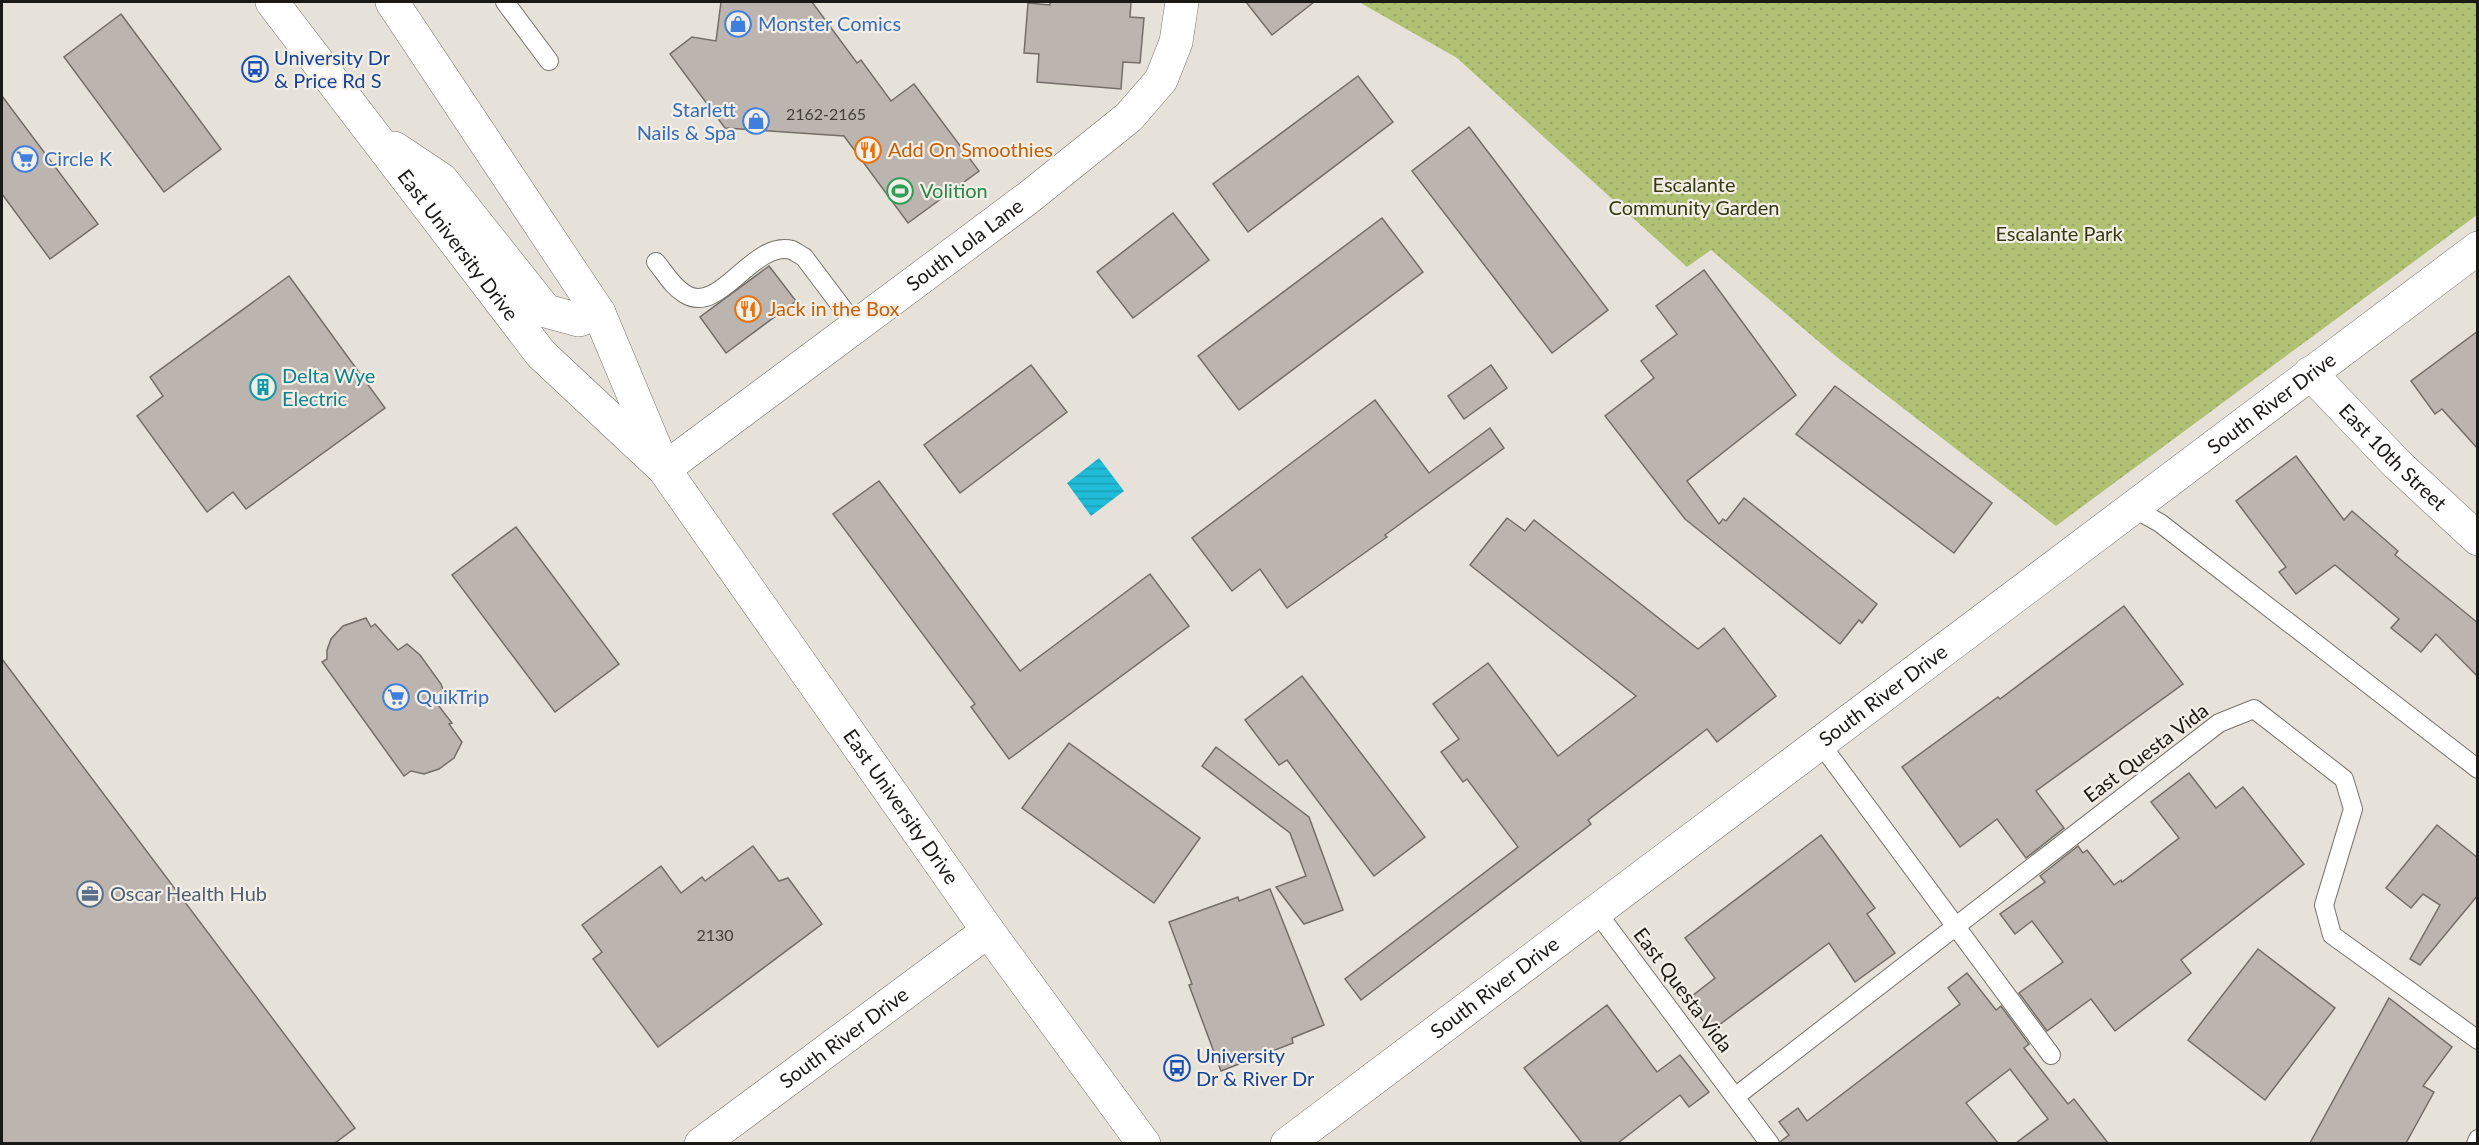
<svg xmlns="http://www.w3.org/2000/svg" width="2479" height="1145" font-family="Lato,sans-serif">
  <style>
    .park { fill: url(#park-dots) }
    .water { fill: url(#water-rules) }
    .building { fill: #bcb4ae; stroke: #756e68; stroke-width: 1.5 }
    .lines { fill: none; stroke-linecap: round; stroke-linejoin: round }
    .lane-casing { stroke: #78746d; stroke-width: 20 }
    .street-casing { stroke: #78746d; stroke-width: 34 }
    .secondary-casing { stroke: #78746d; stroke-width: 34 }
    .lane { stroke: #fff; stroke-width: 18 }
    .street { stroke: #fff; stroke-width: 33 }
    .secondary { stroke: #fff; stroke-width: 33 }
    .labels { text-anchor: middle; stroke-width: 4.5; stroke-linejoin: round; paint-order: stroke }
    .number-label { font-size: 16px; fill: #43403c }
    .shop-label { font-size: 20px; fill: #366cbe; stroke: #f4efe6; text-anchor: start }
    .transit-label { font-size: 20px; fill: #164399; stroke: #f4efe6; text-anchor: start }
    .food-label { font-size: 20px; fill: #c56008; stroke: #f4efe6; text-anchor: start }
    .park-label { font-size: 20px; fill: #333a11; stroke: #f4efe6 }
    .leisure-label { font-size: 20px; fill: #27864d; stroke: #f4efe6; text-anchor: start }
    .street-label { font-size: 20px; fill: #1b1916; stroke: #f4efe6 }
    .culture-label { font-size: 20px; fill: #0d838f; stroke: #f4efe6; text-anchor: start }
    .service-label { font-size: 20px; fill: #4e5e75; stroke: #f4efe6; text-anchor: start }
  </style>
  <defs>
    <pattern id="park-dots" width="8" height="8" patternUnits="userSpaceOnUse" patternTransform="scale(1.5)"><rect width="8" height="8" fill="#b1c173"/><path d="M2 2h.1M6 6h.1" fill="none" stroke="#98a563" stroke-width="1.8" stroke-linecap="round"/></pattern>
    <pattern id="water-rules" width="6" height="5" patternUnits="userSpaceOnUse" patternTransform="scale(1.5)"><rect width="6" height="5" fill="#20bbd7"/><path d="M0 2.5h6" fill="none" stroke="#1ca0b8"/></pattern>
  </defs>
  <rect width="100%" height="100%" fill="#e6e2d9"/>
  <polygon class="park" points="1359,2 2477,2 2477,215 2056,526 1838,358 1711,250 1687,267 1457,58"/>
  <polygon class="water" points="1099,458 1124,491 1091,516 1067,483"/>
  <g class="building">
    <polygon points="721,2 812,2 857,63 861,60 891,101 914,84 979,171 908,223 844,136 725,128 670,54 692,37 716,41"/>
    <polygon points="1050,2 1131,2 1130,17 1144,18 1140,63 1123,62 1121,89 1037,82 1039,54 1024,53 1028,3 1050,5"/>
    <polygon points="1246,2 1314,2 1272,35"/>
    <polygon points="121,14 221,149 164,192 64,57"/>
    <polygon points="1358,76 1393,122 1248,232 1213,184"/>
    <polygon points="2,96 98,224 50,259 2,194"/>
    <polygon points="1469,127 1608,310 1552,353 1412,171"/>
    <polygon points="1173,213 1209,260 1133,318 1097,272"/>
    <polygon points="1382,218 1423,272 1239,410 1198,356"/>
    <polygon points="769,266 796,301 726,353 700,317"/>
    <polygon points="1704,270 1796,395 1687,481 1719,524 1723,519 1726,521 1744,498 1877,604 1862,623 1859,620 1840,644 1685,519 1605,416 1654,378 1641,361 1677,334 1656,306"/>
    <polygon points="289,276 385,408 246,509 233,492 207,512 137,416 163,396 150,377"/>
    <polygon points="2478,331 2478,449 2442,409 2435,414 2411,381"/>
    <polygon points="1031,365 1067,412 960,493 924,445"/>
    <polygon points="1491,365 1507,388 1464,419 1448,396"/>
    <polygon points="1835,386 1992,503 1954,553 1796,434"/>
    <polygon points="1375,400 1429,473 1490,428 1504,448 1385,535 1387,537 1287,608 1260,569 1232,591 1192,538"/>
    <polygon points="2296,456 2344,520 2352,511 2398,551 2395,555 2478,623 2478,677 2436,634 2421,652 2391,628 2399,619 2335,565 2296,594 2279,572 2286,567 2236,501"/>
    <polygon points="879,481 1020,671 1150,574 1189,626 1009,759 971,707 975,704 833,514"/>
    <polygon points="1507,518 1525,531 1534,520 1698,649 1724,628 1776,696 1717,742 1707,729 1588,820 1591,824 1361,1000 1345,979 1518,847 1467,779 1463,782 1441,752 1459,739 1433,704 1488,663 1558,756 1636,696 1470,565"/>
    <polygon points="516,527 619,664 555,712 452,575"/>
    <polygon points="2124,606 2183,684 2036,791 2064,828 2026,858 1997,819 1960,847 1902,767 1998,697 2000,699"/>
    <polygon points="366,618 371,627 375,624 398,650 407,644 420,655 441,684 447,700 438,705 452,723 449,724 462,742 454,758 439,769 424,774 411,771 404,776 322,662 327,659 327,650 331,639 343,626"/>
    <polygon points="2,659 355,1128 335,1143 2,1143"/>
    <polygon points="1302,676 1425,837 1374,876 1287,760 1279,765 1245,720"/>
    <polygon points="1069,743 1200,838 1154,903 1022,808"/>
    <polygon points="1216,747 1309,817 1343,910 1304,924 1276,887 1306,876 1290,833 1202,766"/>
    <polygon points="2189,773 2216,808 2243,787 2304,864 2181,960 2191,973 2115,1031 2091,999 2047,1031 2019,993 2063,962 2032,921 2015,934 2000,914 2045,882 2040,876 2078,846 2083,853 2087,850 2114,885 2121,880 2122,882 2179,838 2151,802"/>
    <polygon points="2437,825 2478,858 2478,895 2420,965 2410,959 2440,905 2423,894 2411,908 2386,888"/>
    <polygon points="1821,835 1875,908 1867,914 1895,953 1855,982 1829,943 1711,1031 1687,1000 1715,978 1685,938"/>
    <polygon points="753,846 779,881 788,878 822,924 658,1047 593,959 602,952 582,925 661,866 681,893 702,877 705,881"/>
    <polygon points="1270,889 1324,1025 1292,1038 1293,1043 1221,1071 1189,985 1192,984 1169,922 1238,897 1239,901"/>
    <polygon points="2258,949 2335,1008 2265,1100 2188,1040"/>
    <polygon points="1967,973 1996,1010 2001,1006 2029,1044 2024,1048 2068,1104 2074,1099 2108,1143 2016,1143 2048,1119 2010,1069 1966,1103 1998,1143 1781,1143 1781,1141 1789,1135 1779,1122 1798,1108 1807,1121 1960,1004 1948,988"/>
    <polygon points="2389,998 2452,1047 2423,1086 2434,1092 2406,1143 2310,1143"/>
    <polygon points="1607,1005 1657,1072 1680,1055 1709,1092 1689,1107 1680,1095 1618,1143 1582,1143 1524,1068"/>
  </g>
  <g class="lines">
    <g class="lane-casing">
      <g id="lane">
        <polyline points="505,2 549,61"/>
        <path d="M656,262C665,273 673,287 685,294C720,316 752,240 792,250C796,252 800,255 804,257L856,326"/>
        <polyline points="2133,508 2160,523 2478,769"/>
        <polyline points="1820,743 2051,1055"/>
        <polyline points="1596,911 1770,1144"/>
        <polyline points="1735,1097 2219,723 2254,709 2344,779 2353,809 2324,905 2332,935 2478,1040"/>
        <polyline points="2476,1144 2478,1139"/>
      </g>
    </g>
    <g class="street-casing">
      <g id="street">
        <path id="s1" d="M2310,373L2397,464L2478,539"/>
        <path id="s2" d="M664,469L1028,198L1129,117L1161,80L1176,42L1182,2"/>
        <path id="s3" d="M701,1144L988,931"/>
        <path id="s4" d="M1287,1144L2478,248"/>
      </g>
    </g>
    <g class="secondary-casing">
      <g id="secondary">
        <path id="s5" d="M272,2L541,354L664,469L988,931L1144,1144"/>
        <polyline points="392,2 599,313 660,459"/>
        <polyline points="394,148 442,180 546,311 579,320 599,313"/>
      </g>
    </g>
    <use href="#lane" class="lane"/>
    <use href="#street" class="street"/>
    <use href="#secondary" class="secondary"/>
  </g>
  <defs>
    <g id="shop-ring" transform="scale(1.35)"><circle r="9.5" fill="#f4efe6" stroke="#3f7fe0" stroke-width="1.5"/><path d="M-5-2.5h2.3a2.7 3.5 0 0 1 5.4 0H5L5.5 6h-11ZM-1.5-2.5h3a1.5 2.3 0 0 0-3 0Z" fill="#3f7fe0"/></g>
    <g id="bus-ring" transform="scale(1.35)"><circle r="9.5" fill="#f4efe6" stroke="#1a4fb4" stroke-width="1.5"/><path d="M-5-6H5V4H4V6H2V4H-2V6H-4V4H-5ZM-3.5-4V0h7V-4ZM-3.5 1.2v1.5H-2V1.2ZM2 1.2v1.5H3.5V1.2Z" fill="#1a4fb4"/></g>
    <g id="restaurant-ring" transform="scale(1.35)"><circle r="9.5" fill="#f4efe6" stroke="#e8710a" stroke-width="1.5"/><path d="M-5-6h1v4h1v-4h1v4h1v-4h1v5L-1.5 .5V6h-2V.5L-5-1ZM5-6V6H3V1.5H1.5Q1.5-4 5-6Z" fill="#e8710a"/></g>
    <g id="supermarket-ring" transform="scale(1.35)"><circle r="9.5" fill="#f4efe6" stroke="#3f7fe0" stroke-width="1.5"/><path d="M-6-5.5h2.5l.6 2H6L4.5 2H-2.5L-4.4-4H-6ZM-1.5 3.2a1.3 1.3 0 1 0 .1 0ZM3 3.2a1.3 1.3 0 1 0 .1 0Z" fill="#3f7fe0"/></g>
    <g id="stadium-ring" transform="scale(1.35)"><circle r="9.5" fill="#f4efe6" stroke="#2e9e5b" stroke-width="1.5"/><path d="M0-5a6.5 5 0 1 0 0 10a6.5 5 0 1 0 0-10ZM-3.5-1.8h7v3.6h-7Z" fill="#2e9e5b"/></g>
    <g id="building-ring" transform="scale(1.35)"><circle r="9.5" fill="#f4efe6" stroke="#0f9aa8" stroke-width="1.5"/><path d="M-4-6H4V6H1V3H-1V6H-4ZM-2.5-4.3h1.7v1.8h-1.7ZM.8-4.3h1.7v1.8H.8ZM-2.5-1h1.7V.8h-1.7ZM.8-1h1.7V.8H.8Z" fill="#0f9aa8"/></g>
    <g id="office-ring" transform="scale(1.35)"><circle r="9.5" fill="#f4efe6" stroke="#5c6f8a" stroke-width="1.5"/><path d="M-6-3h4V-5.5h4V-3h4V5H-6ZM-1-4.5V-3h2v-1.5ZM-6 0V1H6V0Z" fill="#5c6f8a"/></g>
  </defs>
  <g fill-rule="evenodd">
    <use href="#shop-ring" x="738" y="24"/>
    <use href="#bus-ring" x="255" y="69"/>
    <use href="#shop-ring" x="756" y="121"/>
    <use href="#restaurant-ring" x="868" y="150"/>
    <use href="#supermarket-ring" x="25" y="159"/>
    <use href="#stadium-ring" x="900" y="191"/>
    <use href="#restaurant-ring" x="748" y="309"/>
    <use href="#building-ring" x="263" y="387"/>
    <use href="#supermarket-ring" x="396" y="697"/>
    <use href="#office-ring" x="90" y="894"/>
    <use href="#bus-ring" x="1177" y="1068"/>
  </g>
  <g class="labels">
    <g class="number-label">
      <text x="826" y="120">2162-2165</text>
      <text x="715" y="941">2130</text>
    </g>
    <g class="shop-label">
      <text x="758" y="31">Monster Comics</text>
      <text x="736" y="117" text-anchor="end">Starlett<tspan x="736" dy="23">Nails &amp; Spa</tspan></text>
      <text x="44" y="166">Circle K</text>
      <text x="416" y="704">QuikTrip</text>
    </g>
    <g class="transit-label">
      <text x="274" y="65">University Dr<tspan x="274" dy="23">&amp; Price Rd S</tspan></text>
      <text x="1196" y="1063">University<tspan x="1196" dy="23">Dr &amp; River Dr</tspan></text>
    </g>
    <g class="food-label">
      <text x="888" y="157">Add On Smoothies</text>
      <text x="768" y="316">Jack in the Box</text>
    </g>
    <g class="park-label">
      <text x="1694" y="192">Escalante<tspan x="1694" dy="23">Community Garden</tspan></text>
      <text x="2059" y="241">Escalante Park</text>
    </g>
    <g class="leisure-label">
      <text x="920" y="198">Volition</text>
    </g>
    <g class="street-label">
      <text dy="7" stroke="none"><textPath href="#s5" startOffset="306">East University Drive</textPath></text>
      <text dy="7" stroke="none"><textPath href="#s2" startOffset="375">South Lola Lane</textPath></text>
      <text dy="7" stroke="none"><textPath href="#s4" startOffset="1232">South River Drive</textPath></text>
      <text dy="7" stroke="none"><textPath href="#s1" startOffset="118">East 10th Street</textPath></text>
      <text dy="7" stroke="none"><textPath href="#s4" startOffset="746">South River Drive</textPath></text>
      <text transform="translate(2146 753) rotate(-37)" y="7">East Questa Vida</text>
      <text dy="7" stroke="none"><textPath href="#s5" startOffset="1024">East University Drive</textPath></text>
      <text dy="7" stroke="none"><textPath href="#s4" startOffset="260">South River Drive</textPath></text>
      <text transform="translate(1683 990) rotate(53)" y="7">East Questa Vida</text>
      <text dy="7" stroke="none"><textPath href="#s3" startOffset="178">South River Drive</textPath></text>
    </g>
    <g class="culture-label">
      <text x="282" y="383">Delta Wye<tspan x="282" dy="23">Electric</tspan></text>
    </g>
    <g class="service-label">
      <text x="110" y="901">Oscar Health Hub</text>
    </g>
  </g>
  <rect width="2479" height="1145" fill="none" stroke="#1b1916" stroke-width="6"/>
</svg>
